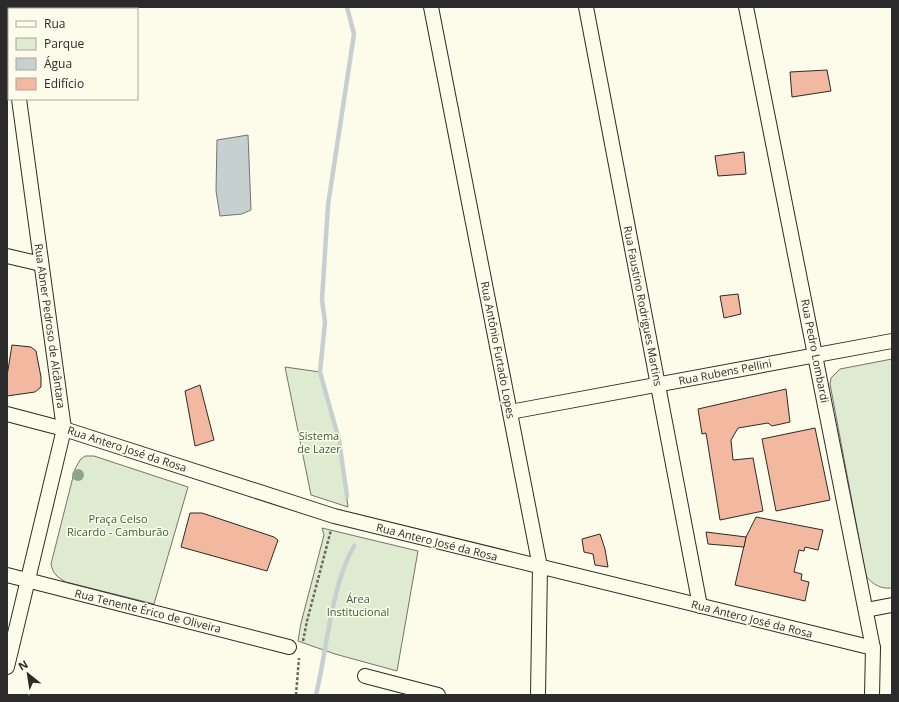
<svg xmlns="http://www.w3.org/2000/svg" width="899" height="702" font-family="'Open Sans',sans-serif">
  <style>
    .green { fill: #deebd1; stroke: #74746e }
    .water { fill: #c7d0d0; stroke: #74746e }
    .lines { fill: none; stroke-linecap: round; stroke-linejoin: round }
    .stream { stroke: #c7d0d0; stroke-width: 4.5 }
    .building { fill: #f2b8a0; stroke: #2b2b2b }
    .minor-casing { stroke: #2b2b2b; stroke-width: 16 }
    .path { stroke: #6a6964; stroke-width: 2.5; stroke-dasharray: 3 2; stroke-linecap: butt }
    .minor { stroke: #fdfbea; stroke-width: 14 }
    .tree { fill: #8ea78a }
    .labels { text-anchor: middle; stroke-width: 3; stroke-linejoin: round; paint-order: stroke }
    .street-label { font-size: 11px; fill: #2b2b2b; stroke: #fdfbea }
    .park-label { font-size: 11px; fill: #34623c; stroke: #fdfbea }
  </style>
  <rect width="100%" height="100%" fill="#fdfbea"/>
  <g class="green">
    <path d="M892,359V588C881,589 873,585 866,576L830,384L831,378L840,369Z"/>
    <polygon points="285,367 320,372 339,440 348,507 311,495"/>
    <path d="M85,456H94L188,487L154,604L66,582C57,577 53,574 51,564L75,469L80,460Z"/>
    <polygon points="322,528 418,551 397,671 335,654 298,641 301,623 324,535"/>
  </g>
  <polygon class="water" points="248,135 251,210 242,214 220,216 216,191 217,140"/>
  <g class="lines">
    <g class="stream">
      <polyline points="347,496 339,440 320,372 325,322 322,300 328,205 354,34 347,7"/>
      <path d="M316,695C327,649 331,586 354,546"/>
    </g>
  </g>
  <g class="building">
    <polygon points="827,70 831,91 792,97 790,72"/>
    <polygon points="744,152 746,174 718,176 715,156"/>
    <polygon points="738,294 741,314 724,318 720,296"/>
    <polygon points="12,345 31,347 36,351 41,377 41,387 35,392 7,396 7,376"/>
    <polygon points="200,385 214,440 195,446 185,391"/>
    <polygon points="786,389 790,422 772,426 768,423 738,428 731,440 733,460 753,458 763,511 720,520 706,433 702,434 698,409"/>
    <polygon points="815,428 830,500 776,511 762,439"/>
    <polygon points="190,513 202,513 274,537 278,540 267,571 181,547"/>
    <polygon points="756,517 823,530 818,550 805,547 804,551 799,550 794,572 802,574 801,580 809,582 805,601 735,585 746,537"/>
    <polygon points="706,532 746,537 744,547 708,544"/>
    <polygon points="600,534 605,549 608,567 595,565 593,554 584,552 582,539"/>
  </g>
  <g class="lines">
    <g class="minor-casing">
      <g id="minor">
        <polyline points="431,7 540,567 538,695"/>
        <polyline points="586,7 700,606"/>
        <polyline points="746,7 873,648 872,695"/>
        <polyline points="7,15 9,29"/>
        <polyline points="7,256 41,264"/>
        <polyline points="510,412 892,341"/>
        <polyline points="7,414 64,429 334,516 873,648"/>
        <polyline points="7,575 289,647"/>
        <polyline points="866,610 892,605"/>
        <polyline points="7,667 64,429 19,99"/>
        <polyline points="365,676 438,695"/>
      </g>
    </g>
    <g class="path">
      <polyline points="303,641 307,621 331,530"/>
      <polyline points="296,695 299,658"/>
    </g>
    <use href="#minor" class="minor"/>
  </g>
  <circle class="tree" cx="78" cy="475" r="6"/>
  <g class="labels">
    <g class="street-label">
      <text transform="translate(643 306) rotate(79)" y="4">Rua Faustino Rodrigues Martins</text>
      <text transform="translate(50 326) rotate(82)" y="4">Rua Abner Pedroso de Alcântara</text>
      <text transform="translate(498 350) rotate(79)" y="4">Rua Antônio Furtado Lopes</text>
      <text transform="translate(815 351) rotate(79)" y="4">Rua Pedro Lombardi</text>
      <text transform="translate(725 372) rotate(-11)" y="4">Rua Rubens Pellini</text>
      <text transform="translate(127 449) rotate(18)" y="4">Rua Antero José da Rosa</text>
      <text transform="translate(437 542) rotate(14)" y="4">Rua Antero José da Rosa</text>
      <text transform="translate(148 611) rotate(14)" y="4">Rua Tenente Érico de Oliveira</text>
      <text transform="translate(752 619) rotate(14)" y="4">Rua Antero José da Rosa</text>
    </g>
    <g class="park-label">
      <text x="319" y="440">Sistema<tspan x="319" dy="13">de Lazer</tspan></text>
      <text x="118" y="523">Praça Celso<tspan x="118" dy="13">Ricardo - Camburão</tspan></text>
      <text x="358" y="603">Área<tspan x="358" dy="13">Institucional</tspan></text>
    </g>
  </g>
  <rect width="899" height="702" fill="none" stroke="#2b2b2b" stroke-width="16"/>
  <rect x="8" y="8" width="130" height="92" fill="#fdfbea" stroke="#a9a89e"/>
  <rect x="16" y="21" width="20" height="6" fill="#fdfbea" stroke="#a9a89e"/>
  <text x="44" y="28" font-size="12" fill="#2b2b2b">Rua</text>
  <rect x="16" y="38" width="20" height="12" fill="#deebd1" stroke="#a9a89e"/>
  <text x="44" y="48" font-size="12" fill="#2b2b2b">Parque</text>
  <rect x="16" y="58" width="20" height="12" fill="#c7d0d0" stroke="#a9a89e"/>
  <text x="44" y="68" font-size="12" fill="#2b2b2b">Água</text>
  <rect x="16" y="78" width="20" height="12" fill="#f2b8a0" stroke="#a9a89e"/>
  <text x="44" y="88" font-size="12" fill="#2b2b2b">Edifício</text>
  <g transform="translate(28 674) rotate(330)" stroke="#fdfbea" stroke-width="3" paint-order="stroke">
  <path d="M0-3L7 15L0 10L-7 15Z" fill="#2b2b2b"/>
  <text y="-6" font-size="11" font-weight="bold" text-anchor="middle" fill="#2b2b2b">N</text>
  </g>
</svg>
